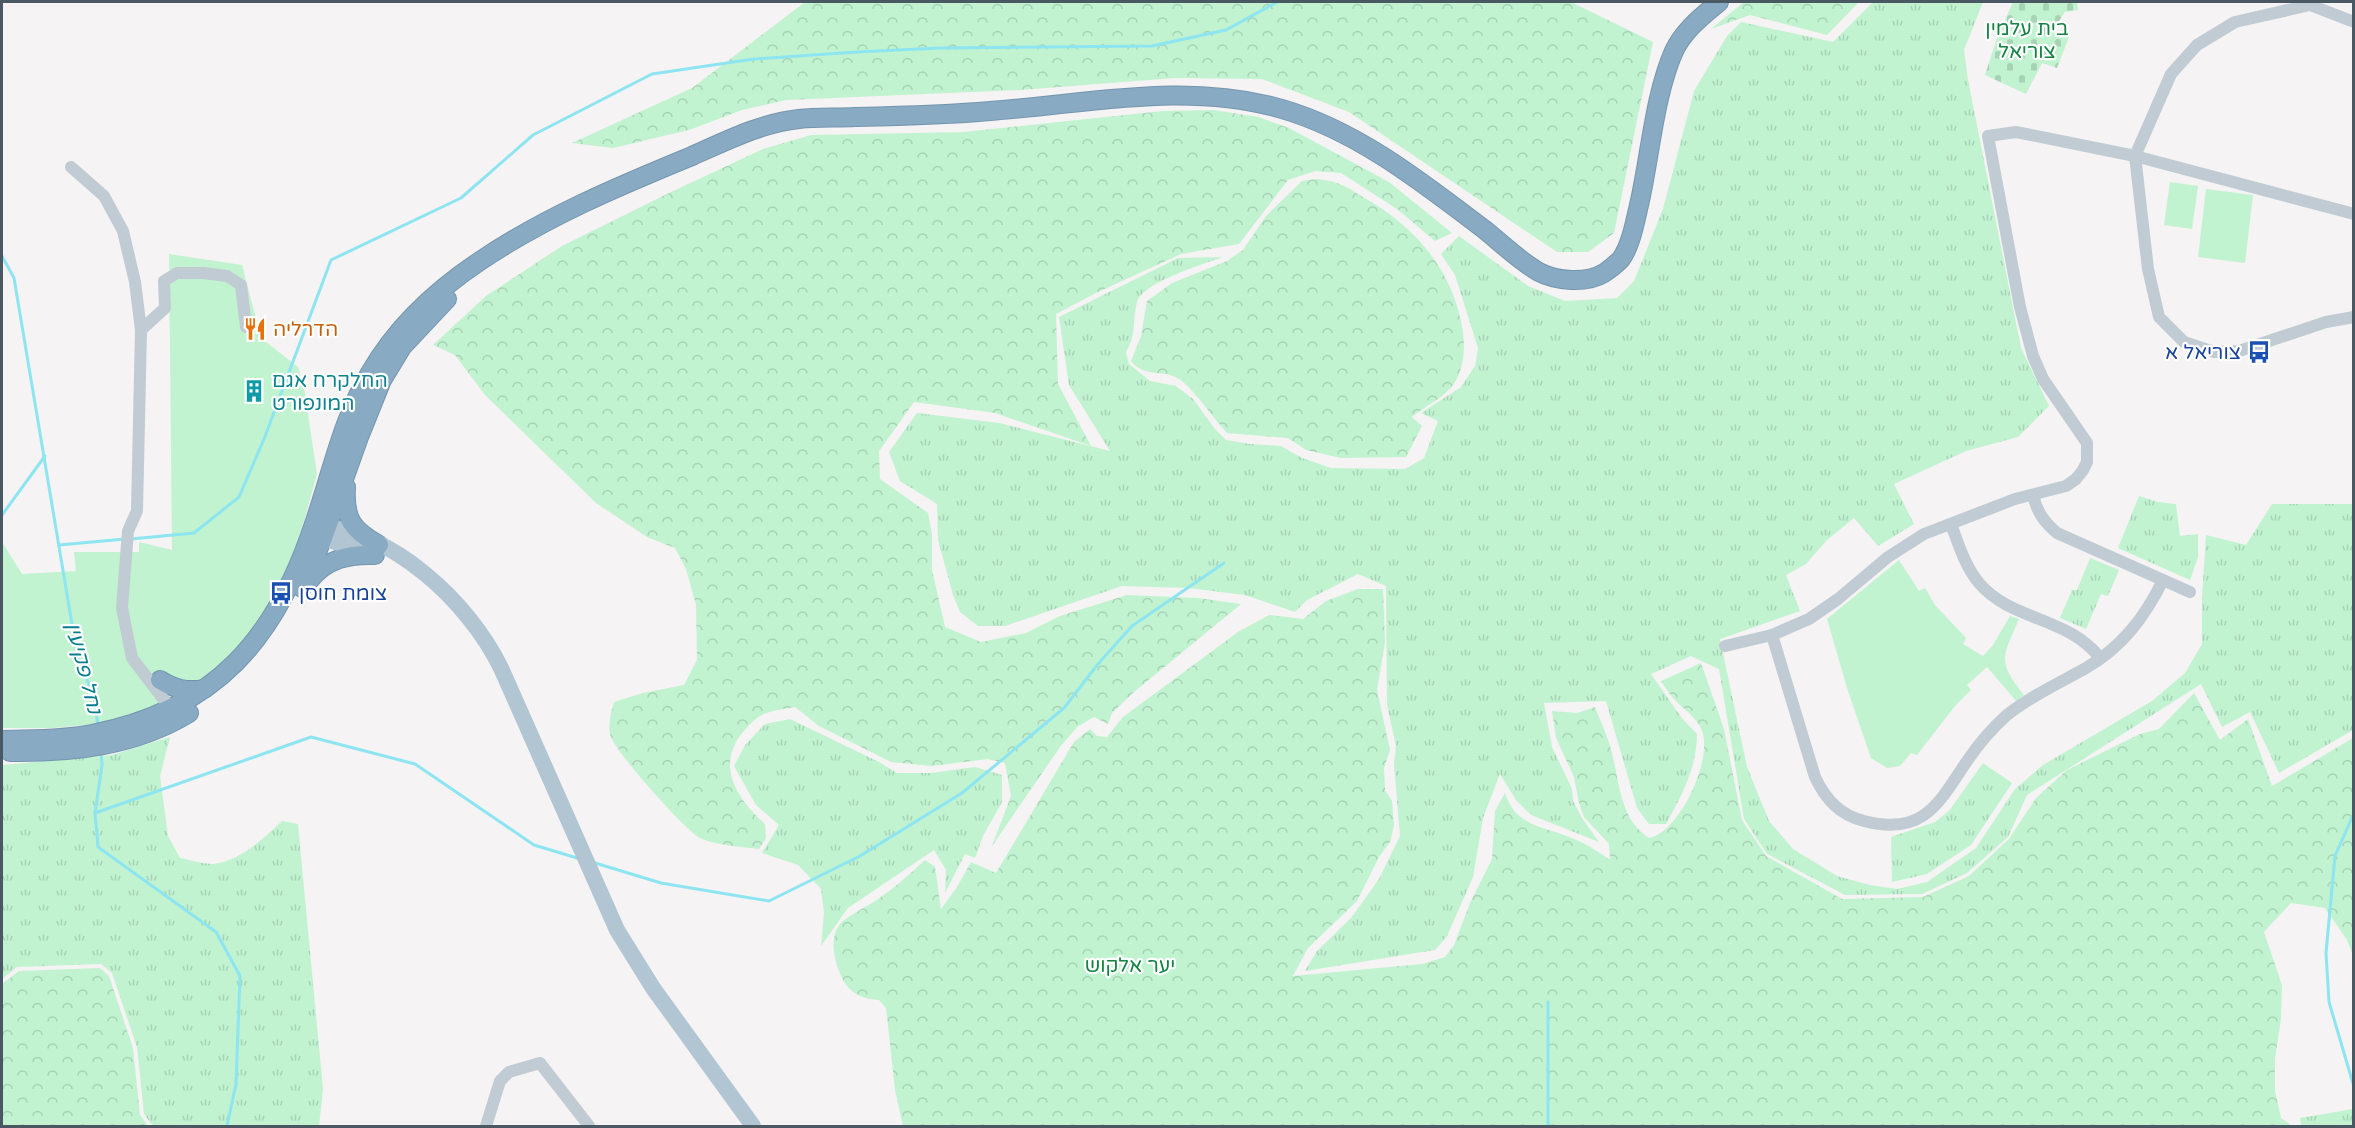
<svg xmlns="http://www.w3.org/2000/svg" width="2355" height="1128" font-family="'Varela Round','Noto Sans Hebrew',sans-serif">
  <style>
    .grass { fill: url(#grass-tufts) }
    .forest { fill: url(#forest-crowns) }
    .cemetery { fill: url(#cemetery-stones) }
    .park { fill: #c1f3d0 }
    .lines { fill: none; stroke-linecap: round; stroke-linejoin: round }
    .stream { stroke: #8de5f1; stroke-width: 3 }
    .highway-casing { stroke: #7495af; stroke-width: 20 }
    .minor { stroke: #c0cbd3; stroke-width: 12 }
    .major { stroke: #b2c5d2; stroke-width: 16 }
    .highway { stroke: #89aac3; stroke-width: 18 }
    .labels { text-anchor: middle; stroke-width: 4.5; stroke-linejoin: round; paint-order: stroke }
    .park-label { font-size: 20px; fill: #138442; stroke: #fff }
    .food-label { font-size: 20px; fill: #c56008; stroke: #fff; text-anchor: start }
    .transit-label { font-size: 20px; fill: #164399; stroke: #fff; text-anchor: end }
    .culture-label { font-size: 20px; fill: #0d838f; stroke: #fff; text-anchor: start }
    .water-label { font-size: 21px; font-style: italic; fill: #087e8f; stroke: #fff }
  </style>
  <defs>
    <pattern id="grass-tufts" width="24" height="20" patternUnits="userSpaceOnUse" patternTransform="scale(1.5)"><rect width="24" height="20" fill="#c1f3d0"/><path d="M3 7l-1-3M5 7V3M7 7l1-3M15 17l-1-3M17 17v-4M19 17l1-3" fill="none" stroke="#a7d2b5"/></pattern>
    <pattern id="forest-crowns" width="20" height="18" patternUnits="userSpaceOnUse" patternTransform="scale(1.5)"><rect width="20" height="18" fill="#c1f3d0"/><path d="M2 6a3 3 0 1 1 6 0M12 15a3 3 0 1 1 6 0" fill="none" stroke="#a7d2b5"/></pattern>
    <pattern id="cemetery-stones" width="16" height="16" patternUnits="userSpaceOnUse" patternTransform="scale(1.5)"><rect width="16" height="16" fill="#c1f3d0"/><path d="M2 7V4a2 2 0 0 1 4 0v3zM10 15v-3a2 2 0 0 1 4 0v3z" fill="#a7d2b5"/></pattern>
  </defs>
  <rect width="100%" height="100%" fill="#f5f3f3"/>
  <g class="grass">
    <path d="M1873,2H1983L1964,50L1968,80L2021,348L2049,406L2018,437L1966,451L1894,484L1914,524L1878,546L1854,518L1827,540L1806,564L1786,575L1800,611L1720,639L1747,767L1769,821L1793,849L1837,876L1870,885L1897,889L1927,882L1976,848L2015,789L2043,765L2152,701L2185,673L2202,644V598L2206,535L2246,545L2272,504H2353V730L2279,773L2250,712L2222,727L2201,684L2027,795L2008,837L1967,873L1922,894L1845,895L1767,854L1744,819L1719,669L1691,656L1651,674L1681,717L1697,734C1697,767 1682,795 1666,824H1649L1637,808L1606,701L1544,703L1552,747L1572,789L1573,801L1582,818L1599,842L1531,815L1516,800L1500,774L1483,818L1473,877L1447,936L1435,950L1305,971L1317,951L1351,918L1379,879L1400,836L1394,764L1396,746L1387,705L1386,586L1358,574L1307,600L1295,612L1245,595L1188,588L1122,586L1005,626H978L960,612L953,595L938,540L937,504L900,481L889,452L917,413L999,423L1110,451L1069,385L1059,317L1178,258L1223,257C1204,264 1143,282 1137,302C1132,321 1137,334 1126,352L1129,364L1150,381L1176,386L1193,399L1215,429L1226,440L1250,444L1281,446L1302,458L1331,468L1405,469L1424,458L1438,421L1421,413L1461,387L1475,366L1478,348L1455,275L1441,254L1459,236L1528,286L1565,301L1617,298L1634,281L1663,209L1694,91L1727,36L1741,22L1833,42Z"/>
    <polygon points="2139,496 2158,502 2176,504 2180,536 2198,534 2198,557 2190,580 2118,548"/>
    <polygon points="2090,558 2119,570 2108,596 2101,594 2086,629 2060,618 2072,590 2077,590"/>
    <polygon points="790,719 879,762 897,773 931,773 975,767 1002,775 1002,802 983,836 975,858 965,854 945,893 946,870 934,850 848,908 821,946 824,913 821,889 798,865 762,853 779,825 756,805 734,766 745,745 765,724"/>
    <path d="M170,737L160,776L168,836L180,858C190,860 203,864 213,864C239,862 264,838 282,821L298,824L323,1089L319,1126H153L144,1114L137,1047L112,973L101,964L17,967L2,979V765L112,755Z"/>
    <polygon points="1983,763 2012,783 1971,845 1927,874 1892,882 1891,837 1935,822 1949,811"/>
    <polygon points="2353,1109 2353,1126 2301,1126 2300,1118"/>
  </g>
  <g class="forest">
    <polygon points="805,2 1571,2 1653,42 1614,233 1588,252 1557,252 1349,112 1262,79 1175,78 1020,90 786,100 742,110 689,130 613,148 572,143 692,88"/>
    <polygon points="1744,2 1859,2 1827,35 1750,15 1711,29"/>
    <path d="M1213,110L1258,117L1289,128L1389,182L1452,233L1435,241L1397,209L1341,173L1315,171L1288,180L1239,244L1181,254L1098,292L1056,314L1058,384L1091,446L995,413L914,402L879,451L880,479L928,513L932,534V570L945,627L981,642L1026,633L1060,616L1127,595L1198,598L1241,604L1134,692L1112,713L1108,724L1094,717L1077,727L1060,747L992,846L1011,796L1005,763L988,759L932,766L891,762L819,726L795,707C785,709 773,710 764,714C756,717 748,726 743,732C715,766 737,799 765,824L766,838L759,849C742,847 715,845 700,838C684,829 613,750 610,734C608,723 611,712 614,702L643,693L684,685L697,660L696,605L686,569L675,548L647,537L596,503L485,395L455,355L433,345L486,296L562,246L669,193L763,149L811,135L964,132L1163,111Z"/>
    <path d="M1317,179C1338,181 1345,186 1363,197C1415,226 1455,272 1463,333C1465,349 1464,367 1455,382C1446,397 1425,406 1412,417L1422,426L1406,457L1341,458L1306,450L1288,438L1227,433C1213,418 1194,389 1179,379C1163,369 1144,378 1131,361L1141,336L1147,301L1172,283L1227,261L1243,250L1266,216L1302,181Z"/>
    <path d="M1358,589H1383L1385,642L1377,690L1390,750L1384,768L1385,790L1392,801L1394,825L1390,842L1379,857L1357,901L1308,948L1293,976L1422,964L1445,957L1454,945L1470,903L1492,859L1495,811L1505,793C1516,828 1545,826 1574,839C1587,844 1599,852 1610,860L1609,844L1584,817L1579,803L1574,777L1556,738L1552,711L1577,713L1595,707C1600,720 1606,733 1610,746C1620,779 1618,818 1649,838C1679,833 1713,760 1702,731C1697,717 1684,710 1675,700C1669,694 1665,687 1661,681L1701,663L1724,729L1742,820L1766,856L1842,899L1923,897L1969,876L2009,839L2036,798L2067,770L2140,734L2159,729L2194,693L2220,740L2248,719L2272,786L2353,738V955L2347,940L2325,908L2291,903L2264,932L2282,985L2281,1019L2275,1058V1091L2281,1118L2292,1126H903L895,1090L886,1008L879,1000C863,999 850,994 842,978C835,963 828,939 840,924C846,917 866,907 875,901C893,889 909,875 925,860L935,867L941,909L957,887L971,862L996,873L1074,742L1090,729L1097,736L1107,737L1123,717L1238,632L1269,615L1303,619L1326,601Z"/>
    <polygon points="100,968 109,976 133,1048 140,1115 148,1126 2,1126 2,984 19,971"/>
  </g>
  <polygon class="cemetery" points="2013,2 2077,2 2078,10 2065,12 2053,30 2069,37 2057,68 2042,63 2026,94 1985,75 1997,38"/>
  <g class="park">
    <polygon points="2170,182 2198,186 2192,229 2164,225"/>
    <polygon points="2206,189 2253,195 2245,263 2198,257"/>
    <polygon points="169,254 242,265 261,338 298,367 303,381 317,474 293,561 264,617 227,661 196,683 145,711 104,723 53,728 2,728 2,542 22,574 76,571 74,552 139,552 139,542 172,550"/>
    <path d="M1899,560L1919,591L1925,588L1935,605L1966,638L1963,644L1983,656L1993,645L2010,616L2019,619C2003,657 1996,660 2024,695L2016,701L1987,667L1967,685L1971,690L1955,706L1917,755L1911,753L1900,766L1887,768L1871,758L1848,691L1827,619Z"/>
  </g>
  <g class="lines">
    <g class="stream">
      <polyline points="2,256 14,278 77,654 94,697 98,726"/>
      <polyline points="2,515 45,456"/>
      <polyline points="131,539 194,533 239,497 264,439 331,260 461,198 533,135 652,74 754,59 857,52 940,48 1152,46 1226,30 1277,2"/>
      <polyline points="59,545 125,539"/>
      <polyline points="101,753 102,765 95,813 98,847 216,932 240,976 236,1084 227,1126"/>
      <polyline points="95,813 311,737 415,764 534,845 577,858"/>
      <polyline points="2354,813 2335,856 2326,953 2329,1002 2354,1087"/>
      <polyline points="595,863 661,883 769,901 860,856 962,793 1064,708 1098,664 1132,626 1224,563"/>
      <polyline points="1548,1126 1548,1002"/>
    </g>
    <g class="highway-casing">
      <g id="highway">
        <path d="M346,487C344,519 352,530 379,545"/>
        <path d="M309,581C326,559 348,554 375,555"/>
        <polyline points="302,588 323,538 359,437 382,380 402,347 447,299"/>
        <path d="M160,680C174,689 187,692 204,689"/>
        <path d="M2,740C31,739 63,740 92,734C216,710 277,638 315,521C332,471 343,418 370,373C397,326 435,291 480,261C545,217 619,186 692,156C726,141 761,123 799,119C817,117 836,118 855,117C900,116 946,115 990,111C1088,104 1186,81 1282,109C1358,131 1423,183 1485,230C1501,243 1521,262 1539,272C1556,281 1586,284 1604,273C1605,273 1620,261 1621,259C1631,245 1635,222 1639,205C1650,158 1654,96 1674,51C1684,30 1701,17 1719,2"/>
        <path d="M10,752C72,753 135,746 189,713"/>
      </g>
    </g>
    <g class="minor">
      <polyline points="2354,22 2310,5 2235,22 2197,45 2171,74 2135,156 2148,269 2159,317 2184,342 2214,352 2239,351 2326,322 2354,317"/>
      <polyline points="71,167 104,196 123,231 135,282 141,330 137,511 128,531 122,608 132,658 171,709 176,712"/>
      <polyline points="141,330 165,308 164,281 177,273 203,273 227,276 241,285 246,327"/>
      <path d="M2033,495C2037,512 2044,522 2057,533L2190,592"/>
      <path d="M1951,524C1958,543 1965,566 1979,583C2011,621 2069,617 2100,658"/>
      <path d="M1772,635L1815,777C1826,800 1840,815 1864,821C1922,836 1938,805 1965,764C1977,746 1991,729 2007,715C2031,696 2059,683 2086,668C2122,647 2145,617 2163,580"/>
      <polyline points="1725,646 1772,635 1809,619 1838,599 1888,557 1924,534 2015,499 2066,486 2076,479 2083,470 2087,462 2087,443 2043,379 2033,356 2020,307 1988,136 2016,132 2135,156 2354,214"/>
      <polyline points="486,1126 500,1081 509,1072 540,1063 589,1126"/>
    </g>
    <g class="major">
      <path d="M315,526C391,529 469,602 501,668L617,930L653,988L753,1126"/>
      <polyline points="316,529 323,538 371,554"/>
    </g>
    <use href="#highway" class="highway"/>
  </g>
  <defs>
    <g id="restaurant-bare" transform="scale(1.8)"><path d="M-5-6h1v4h1v-4h1v4h1v-4h1v5L-1.5 .5V6h-2V.5L-5-1ZM5-6V6H3V1.5H1.5Q1.5-4 5-6Z" fill="#e8710a" stroke="#fff" stroke-width="2.5" paint-order="stroke"/></g>
    <g id="bus-bare" transform="scale(1.8)"><path d="M-5-6H5V4H4V6H2V4H-2V6H-4V4H-5ZM-3.5-4V0h7V-4ZM-3.5 1.2v1.5H-2V1.2ZM2 1.2v1.5H3.5V1.2Z" fill="#1a4fb4" stroke="#fff" stroke-width="2.5" paint-order="stroke"/></g>
    <g id="building-bare" transform="scale(1.8)"><path d="M-4-6H4V6H1V3H-1V6H-4ZM-2.5-4.3h1.7v1.8h-1.7ZM.8-4.3h1.7v1.8H.8ZM-2.5-1h1.7V.8h-1.7ZM.8-1h1.7V.8H.8Z" fill="#0f9aa8" stroke="#fff" stroke-width="2.5" paint-order="stroke"/></g>
  </defs>
  <g fill-rule="evenodd">
    <use href="#restaurant-bare" x="255" y="329"/>
    <use href="#bus-bare" x="2259" y="352"/>
    <use href="#building-bare" x="254" y="391"/>
    <use href="#bus-bare" x="281" y="593"/>
  </g>
  <g class="labels">
    <g class="park-label">
      <text x="2027" y="35">בית עלמין<tspan x="2027" dy="23">צוריאל</tspan></text>
      <text x="1130" y="972">יער אלקוש</text>
    </g>
    <g class="food-label">
      <text x="273" y="336">הדרליה</text>
    </g>
    <g class="transit-label">
      <text x="2241" y="359">צוריאל א</text>
      <text x="299" y="600" text-anchor="start">צומת חוסן</text>
    </g>
    <g class="culture-label">
      <text x="272" y="387">החלקרח אגם<tspan x="272" dy="23">המונפורט</tspan></text>
    </g>
    <g class="water-label">
      <text transform="translate(84 668) rotate(76)" y="7">נחל פקיעין</text>
    </g>
  </g>
  <rect width="2355" height="1128" fill="none" stroke="#495862" stroke-width="6"/>
</svg>
